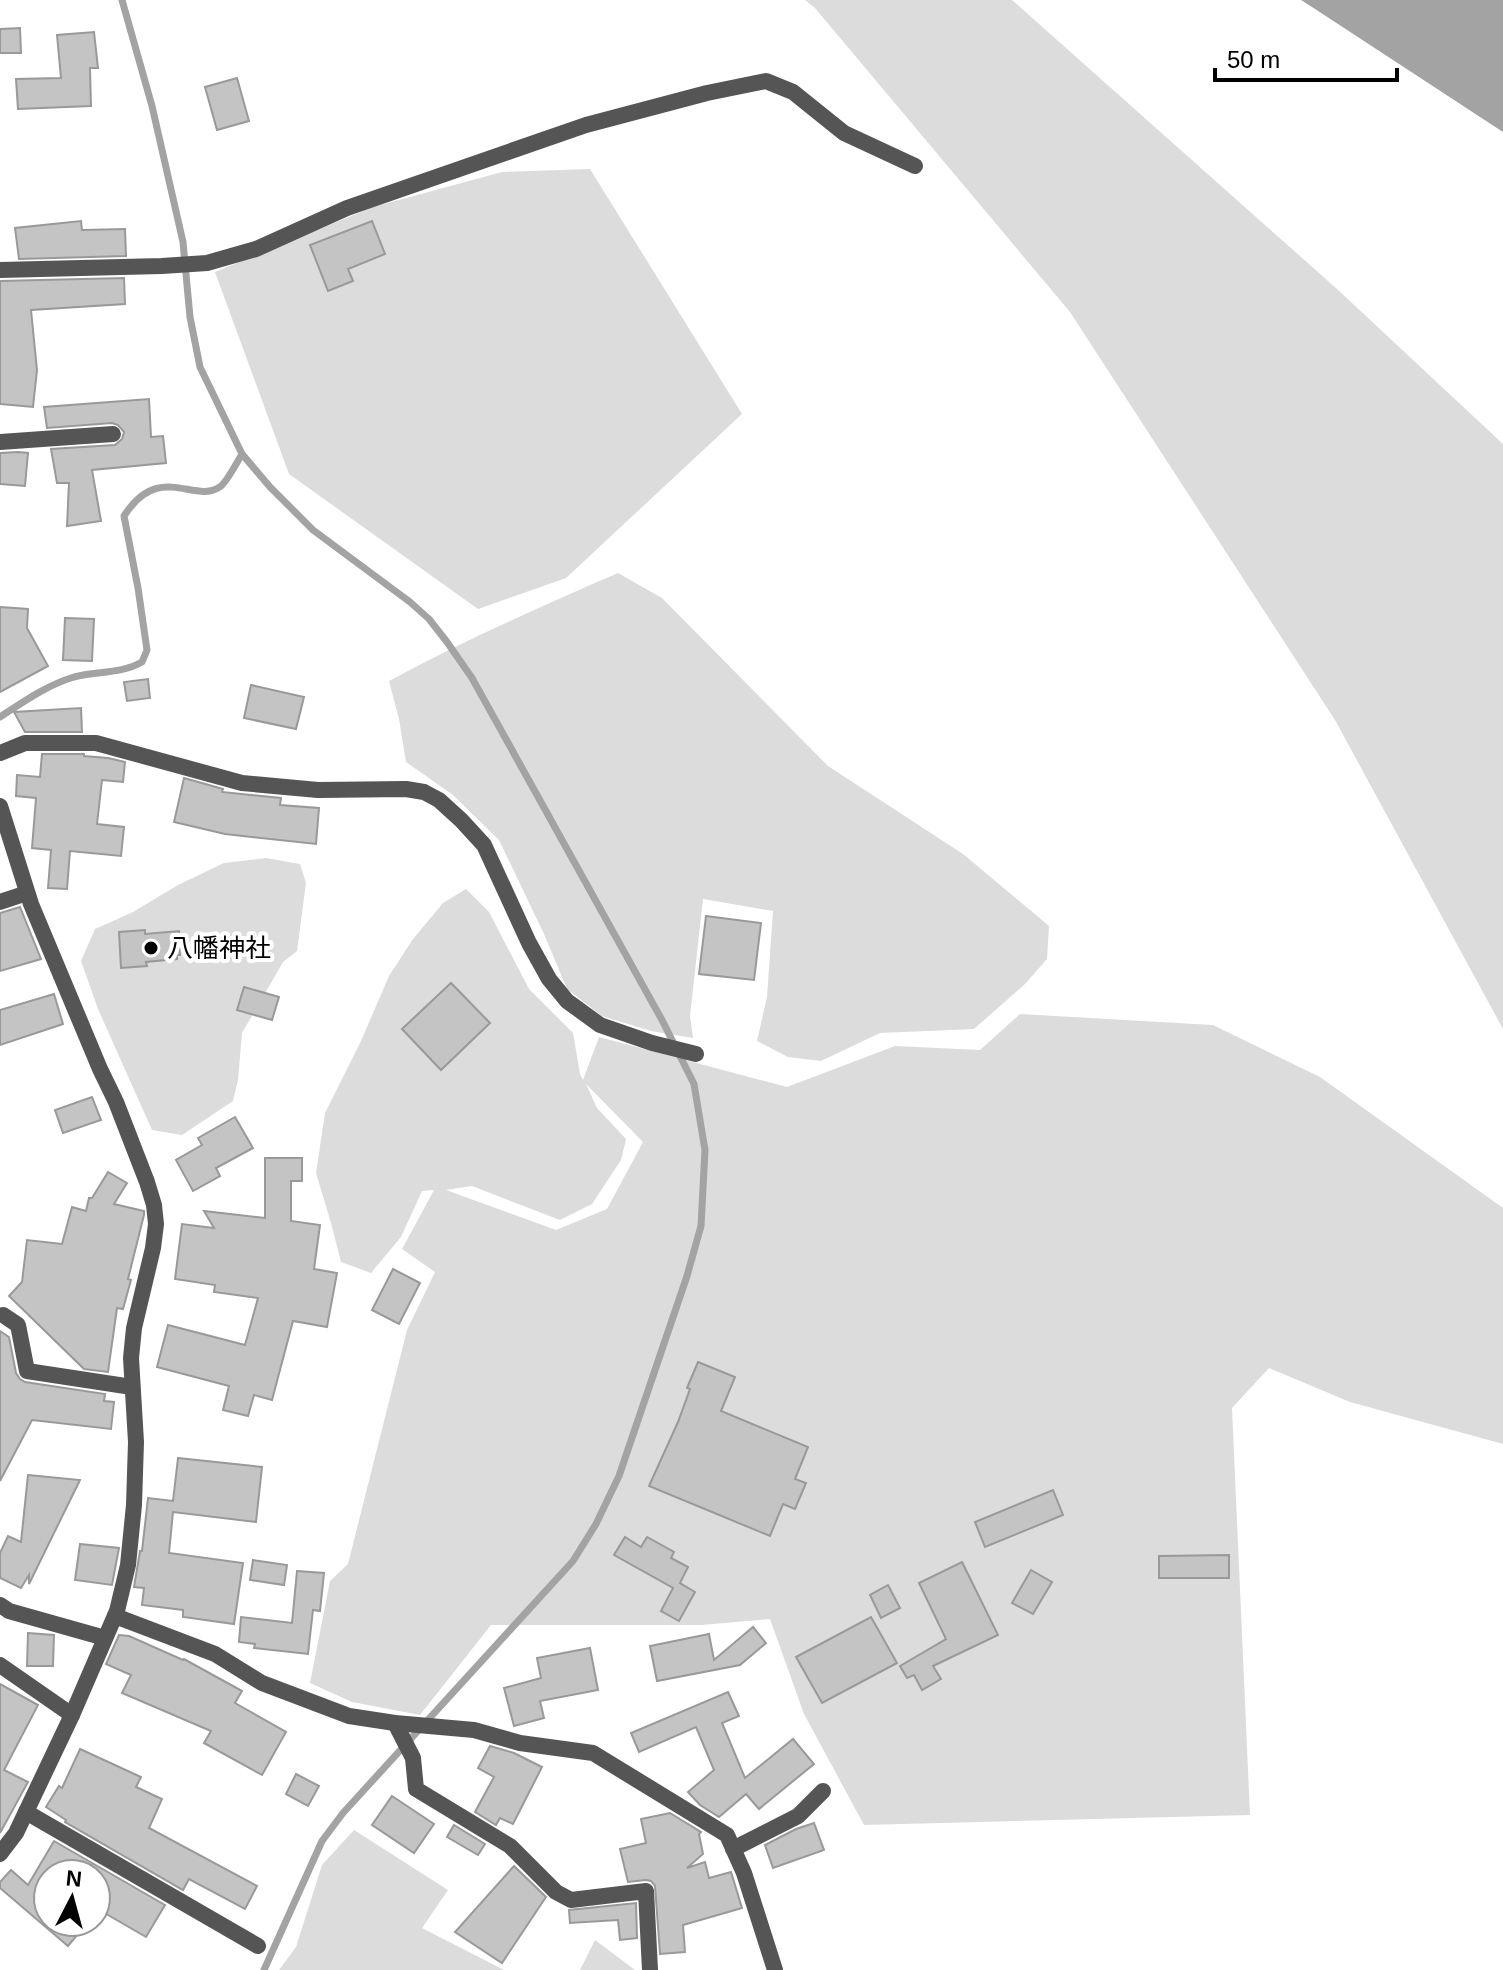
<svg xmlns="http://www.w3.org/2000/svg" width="1503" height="1970" font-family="Helvetica,'Noto Sans JP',sans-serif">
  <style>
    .green { fill: #dcdcdc; fill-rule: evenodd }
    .water { fill: #a3a3a3 }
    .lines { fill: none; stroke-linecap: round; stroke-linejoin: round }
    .stream { stroke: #a3a3a3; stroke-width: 7 }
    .building { fill: #c4c4c4; stroke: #999; stroke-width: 2 }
    .minor { stroke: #555; stroke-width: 16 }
    .poi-dot { fill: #000; stroke: #fff; stroke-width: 3 }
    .labels { text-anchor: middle; stroke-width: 8; stroke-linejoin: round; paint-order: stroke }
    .poi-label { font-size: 26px; fill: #000; stroke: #fff; text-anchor: start }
  </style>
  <rect width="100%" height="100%" fill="#fff"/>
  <g class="green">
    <polygon points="805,0 1012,0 1337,289 1503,444 1503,1029 1335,720 1070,312 815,8"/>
    <polygon points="590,169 742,414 566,578 478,609 289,474 215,272 373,207 502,172"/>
    <path d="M618,573L662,598L828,766L963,854L1049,926L1047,959L1025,984L974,1029L880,1033L821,1061L788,1057L757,1041L767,997L773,911L703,899L690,1016L693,1038L651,1031L602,1016L567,989L544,934L499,840L453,795L406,762L399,719L389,681C463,641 540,607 618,573Z"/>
    <polygon points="266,858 300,864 306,883 297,951 283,962 242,1033 238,1080 233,1101 182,1135 152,1130 98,1009 81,961 95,929 133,912 178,885 224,863"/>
    <path d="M466,889L489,912L529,989L573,1033L580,1074L583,1080L599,1037L787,1087L895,1046L980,1050L1020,1014L1213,1025L1320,1077L1503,1208V1444L1350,1402L1269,1368L1232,1408L1250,1815L864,1825L804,1714L770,1619L702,1625H491L420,1715L352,1702L310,1683L330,1581L348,1564L407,1330L435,1272L402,1249L434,1190L422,1191L401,1237L371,1273L341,1262L331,1223L316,1173L325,1113L361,1041L389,976L413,939L443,903ZM586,1084L643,1142L607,1209L556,1230L446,1190L472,1186L560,1220L592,1204L621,1160L626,1139L597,1108Z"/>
    <polygon points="354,1830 448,1890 422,1928 504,1970 279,1970 296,1947 322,1865"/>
    <polygon points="595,1940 635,1970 580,1970"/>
  </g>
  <polygon class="water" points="1301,0 1503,0 1503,132 1312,7"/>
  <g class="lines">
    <g class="stream">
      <polyline points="122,0 152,106 183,242 190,317 200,367 242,454 270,487 313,530 410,602 429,619 447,642 472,678 662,1020 694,1084 705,1150 701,1226 687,1276 619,1476 596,1524 573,1561 343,1813 322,1841 264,1970"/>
      <path d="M0,717C23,702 47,685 74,677C97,671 121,674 142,662L147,650L138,588L124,516C160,460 195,506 221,486C228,480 237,462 242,454"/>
    </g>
  </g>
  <g class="building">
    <polygon points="20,28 21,53 0,53 0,29"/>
    <polygon points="94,32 98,68 90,68 91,106 18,109 16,79 61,78 57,35"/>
    <polygon points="237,78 249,121 217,130 205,87"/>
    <polygon points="81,221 82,230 125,229 126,256 19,259 15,228"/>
    <polygon points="372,221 385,254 348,269 353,281 328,291 310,245"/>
    <polygon points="124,278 125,304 31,310 37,370 33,407 0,404 0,281"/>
    <polygon points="149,399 151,437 163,436 166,463 92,470 101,521 67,526 69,483 57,483 51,449 115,445 122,439 124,432 118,425 112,423 47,428 44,407"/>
    <polygon points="18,452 28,453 25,486 0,484 0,453"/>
    <polygon points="0,607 28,609 27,628 48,666 0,692"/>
    <polygon points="65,618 94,619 92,661 63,660"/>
    <polygon points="148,679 150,698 127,701 124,682"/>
    <polygon points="251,685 304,697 296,729 244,718"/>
    <polygon points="81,708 82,732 25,732 14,712"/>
    <polygon points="42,754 84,754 84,756 108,758 125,762 123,782 102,780 97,824 124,827 121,856 70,851 67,889 48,888 51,850 32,848 36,798 16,796 17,775 40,777"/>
    <polygon points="184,778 223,789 222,792 281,798 280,805 319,808 316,844 225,834 174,822"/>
    <polygon points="20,907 41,959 0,971 0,913"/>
    <polygon points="706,916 761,923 754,980 699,974"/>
    <polygon points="145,930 145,934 179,931 180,955 177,955 177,959 146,962 147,966 121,968 119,932"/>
    <polygon points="451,983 490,1023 441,1070 402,1029"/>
    <polygon points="244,987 279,997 272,1020 237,1010"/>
    <polygon points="54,994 63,1024 0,1045 0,1010"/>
    <polygon points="92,1097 101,1120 63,1133 55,1110"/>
    <polygon points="235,1117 253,1148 216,1168 220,1176 193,1191 176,1160 202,1145 198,1138"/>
    <polygon points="265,1158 302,1158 302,1181 291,1181 291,1221 320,1225 314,1269 337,1273 327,1327 293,1321 272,1400 254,1395 248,1416 223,1410 229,1386 157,1367 168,1325 245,1345 258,1298 214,1292 215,1285 175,1279 182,1224 214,1228 204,1211 265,1218"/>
    <polygon points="108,1172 127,1183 114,1204 144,1211 144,1215 128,1279 131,1280 123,1309 117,1308 108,1372 84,1369 9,1296 22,1282 27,1240 62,1244 72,1207 86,1211 89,1198 92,1198"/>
    <polygon points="393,1269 420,1283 399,1324 372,1310"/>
    <polygon points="0,1331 9,1337 16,1373 20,1379 25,1382 105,1394 104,1401 114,1402 111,1429 32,1420 0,1481"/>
    <polygon points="698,1362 735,1377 721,1411 808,1447 795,1479 806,1483 795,1509 783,1504 770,1536 649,1486 678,1422 690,1389 687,1388"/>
    <polygon points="178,1458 262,1467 256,1522 173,1512 169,1553 243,1563 234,1624 183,1617 183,1610 142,1605 144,1588 134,1587 140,1551 142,1551 148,1498 173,1501"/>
    <polygon points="28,1475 80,1480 29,1584 29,1575 21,1588 0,1578 0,1553 8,1536 21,1542"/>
    <polygon points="1053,1490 1063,1515 985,1547 975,1522"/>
    <polygon points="625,1537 641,1547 647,1537 674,1552 671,1558 688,1567 680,1583 695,1592 679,1621 661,1611 673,1588 614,1555"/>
    <polygon points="80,1544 119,1548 112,1585 75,1580"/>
    <polygon points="1229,1555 1229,1578 1159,1578 1159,1556"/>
    <polygon points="253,1560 287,1565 284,1585 250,1580"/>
    <polygon points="962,1562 998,1635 933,1666 941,1679 922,1690 914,1675 907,1678 900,1666 946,1639 919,1583"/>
    <polygon points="1031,1570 1052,1582 1033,1614 1012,1603"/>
    <polygon points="297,1571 324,1573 320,1611 313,1610 308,1654 254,1648 255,1644 239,1642 241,1617 292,1623"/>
    <polygon points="888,1585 900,1608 881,1618 870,1595"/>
    <polygon points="871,1617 897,1663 822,1703 796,1657"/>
    <polygon points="753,1627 766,1643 740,1665 657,1681 650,1646 709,1634 714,1660"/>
    <polygon points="28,1633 54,1635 53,1666 27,1666"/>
    <polygon points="119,1635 129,1636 183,1660 184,1659 242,1691 235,1703 286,1732 262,1775 204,1743 211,1731 122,1693 131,1675 106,1664"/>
    <polygon points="590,1648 598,1690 540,1701 544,1718 514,1726 504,1688 541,1678 537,1658"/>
    <polygon points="0,1684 38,1705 4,1770 28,1782 0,1833"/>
    <polygon points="728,1692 739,1716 722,1723 745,1778 793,1739 814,1764 759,1809 746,1794 719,1817 700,1805 688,1792 714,1770 696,1727 639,1752 631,1733"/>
    <polygon points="490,1746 514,1753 542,1767 513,1824 500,1818 496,1825 475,1812 494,1777 478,1768"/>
    <polygon points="80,1749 141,1777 136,1787 162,1799 149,1828 257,1886 245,1909 189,1879 183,1890 65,1822 66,1820 46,1807 59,1786 62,1788"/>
    <polygon points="296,1774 319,1786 308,1806 286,1794"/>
    <polygon points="392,1796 434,1824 414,1853 372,1825"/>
    <polygon points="670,1813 701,1832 699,1834 703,1854 687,1868 705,1862 709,1878 731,1872 742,1908 683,1925 685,1952 660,1954 655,1886 651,1881 646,1880 628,1882 620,1849 646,1843 641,1819"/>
    <polygon points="814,1823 824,1850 773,1868 765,1845 796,1829"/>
    <polygon points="454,1825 485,1844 478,1855 447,1837"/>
    <polygon points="54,1841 165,1905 146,1937 96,1908 96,1874 48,1874 48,1922 88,1922 68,1946 0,1888 0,1882 11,1870 28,1885"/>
    <polygon points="514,1866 546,1897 502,1963 455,1932"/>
    <polygon points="636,1903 637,1938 620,1940 618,1920 570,1923 569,1910"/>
  </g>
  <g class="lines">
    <g class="minor">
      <polyline points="0,270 162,266 207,263 256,249 347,208 586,125 707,93 766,81 793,92 844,133 915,166"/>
      <polyline points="0,442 113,434"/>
      <polyline points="0,753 25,743 96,743 242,783 318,790 406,789 424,792 439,800 461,820 484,845 529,943 549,979 567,1001 600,1025 652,1043 696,1054"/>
      <polyline points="0,806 31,904 100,1069 116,1102 147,1182 154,1205 156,1224 153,1248 134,1328 131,1358 136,1442 134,1505 128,1565 117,1611 72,1715 16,1833 0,1854"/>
      <polyline points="0,902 27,893"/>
      <polyline points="3,1315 18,1325 27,1371 132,1387"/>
      <polyline points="0,1605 9,1611 105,1638"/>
      <polyline points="115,1616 215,1654 262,1683 349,1716 395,1723 474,1730 520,1743 593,1753 727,1835 744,1873 775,1970"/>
      <polyline points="0,1665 72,1715"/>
      <polyline points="395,1723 413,1758 416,1789 510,1846 556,1892 571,1900 646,1891 650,1970"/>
      <polyline points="26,1812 258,1946"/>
      <polyline points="733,1849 798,1816 823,1791"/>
    </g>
  </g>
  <circle class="poi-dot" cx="151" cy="948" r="8"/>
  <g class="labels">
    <g class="poi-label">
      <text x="167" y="957">八幡神社</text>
    </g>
  </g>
  <g transform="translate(72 1898) rotate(6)"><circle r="38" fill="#ffffff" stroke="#999999" stroke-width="2"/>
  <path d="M0-6L14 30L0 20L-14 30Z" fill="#000000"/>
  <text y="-12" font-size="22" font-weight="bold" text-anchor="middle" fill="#000000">N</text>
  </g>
  <path d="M1215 68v12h182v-12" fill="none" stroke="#000000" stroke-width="4"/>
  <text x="1227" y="68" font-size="24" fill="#000000" stroke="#ffffff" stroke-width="6" paint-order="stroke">50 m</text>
</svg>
